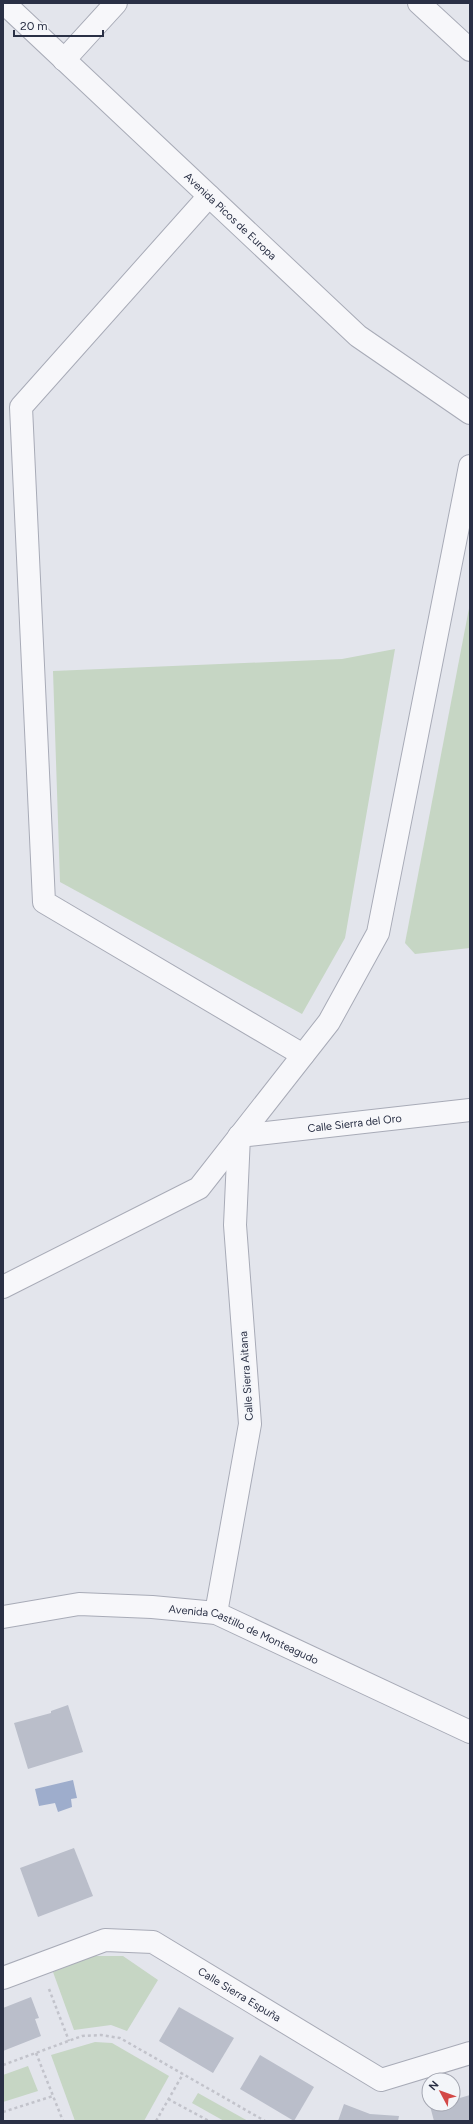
<svg xmlns="http://www.w3.org/2000/svg" width="473" height="2124" font-family="Figtree,sans-serif">
  <style>
    .green { fill: #c6d6c4 }
    .water { fill: #9eadcc }
    .building { fill: #babeca }
    .lines { fill: none; stroke-linecap: round; stroke-linejoin: round }
    .street-casing { stroke: #a8abb7; stroke-width: 24 }
    .path { stroke: #c2c3cb; stroke-width: 2.5; stroke-dasharray: 3 3; stroke-linecap: butt }
    .street { stroke: #f7f7fa; stroke-width: 22 }
    .labels { text-anchor: middle; stroke-width: 4; stroke-linejoin: round; paint-order: stroke }
    .street-label { font-size: 11px; fill: #2a3045; stroke: #f3f5f9 }
  </style>
  <rect width="100%" height="100%" fill="#e3e5ec"/>
  <g class="green">
    <polygon points="470,603 470,948 415,954 405,943"/>
    <polygon points="395,649 345,938 302,1014 60,882 53,671 342,659"/>
    <polygon points="92,1956 123,1956 158,1980 127,2031 111,2025 74,2030 53,1972"/>
    <polygon points="95,2042 112,2043 169,2076 144,2121 75,2121 51,2055"/>
    <polygon points="28,2066 38,2091 3,2102 3,2075"/>
    <polygon points="198,2093 248,2121 224,2121 192,2103"/>
  </g>
  <polygon class="water" points="73,1780 77,1798 71,1799 72,1807 58,1812 55,1803 39,1806 35,1789"/>
  <g class="building">
    <polygon points="68,1705 83,1752 28,1769 14,1723 51,1713 51,1711"/>
    <polygon points="74,1848 93,1896 38,1917 20,1868"/>
    <polygon points="31,1997 39,2018 35,2019 41,2036 3,2051 3,2008"/>
    <polygon points="179,2007 234,2038 213,2073 159,2041"/>
    <polygon points="260,2055 314,2087 294,2121 240,2089"/>
    <polygon points="470,2095 470,2121 434,2121 430,2106 453,2104 453,2100"/>
    <polygon points="344,2104 370,2114 399,2116 398,2121 338,2121"/>
  </g>
  <g class="lines">
    <g class="street-casing">
      <g id="street">
        <path id="s1" d="M4,3L358,336L470,413"/>
        <polyline points="419,3 470,50"/>
        <polyline points="64,60 116,3"/>
        <polyline points="209,196 21,407 44,902 303,1055"/>
        <polyline points="3,1287 199,1188 329,1022 378,933 470,466"/>
        <path id="s2" d="M216,1613L250,1424L235,1225L239,1136L470,1110"/>
        <path id="s3" d="M3,1617L79,1604L152,1607L216,1613L470,1732"/>
        <path id="s4" d="M3,1978L105,1940L153,1942L381,2080L470,2053"/>
      </g>
    </g>
    <g class="path">
      <polyline points="49,1989 69,2041"/>
      <polyline points="36,2053 63,2121"/>
      <polyline points="3,2065 82,2036 101,2035 120,2038 265,2121"/>
      <polyline points="168,2099 209,2121"/>
      <polyline points="3,2112 53,2096"/>
      <polyline points="156,2121 183,2074"/>
    </g>
    <use href="#street" class="street"/>
  </g>
  <g class="labels">
    <g class="street-label">
      <text dy="4" stroke="none"><textPath href="#s1" startOffset="311">Avenida Picos de Europa</textPath></text>
      <text dy="4" stroke="none"><textPath href="#s2" startOffset="597">Calle Sierra del Oro</textPath></text>
      <text transform="translate(246 1376) rotate(-94)" y="4">Calle Sierra Aitana</text>
      <text dy="4" stroke="none"><textPath href="#s3" startOffset="247">Avenida Castillo de Monteagudo</textPath></text>
      <text dy="4" stroke="none"><textPath href="#s4" startOffset="258">Calle Sierra Espuña</textPath></text>
    </g>
  </g>
  <rect width="473" height="2124" fill="none" stroke="#2a3045" stroke-width="8"/>
  <g transform="translate(441 2092) rotate(311)"><circle r="19" fill="#f3f5f9" stroke="#a3a6b1"/>
  <path d="M0-3L7 15L0 10L-7 15Z" fill="#d34846"/>
  <text y="-6" font-size="11" font-weight="bold" text-anchor="middle" fill="#2a3045">N</text>
  </g>
  <path d="M14 30v6h89v-6" fill="none" stroke="#2a3045" stroke-width="2"/>
  <text x="20" y="30" font-size="12" fill="#2a3045" stroke="#f3f5f9" stroke-width="3" paint-order="stroke">20 m</text>
</svg>
